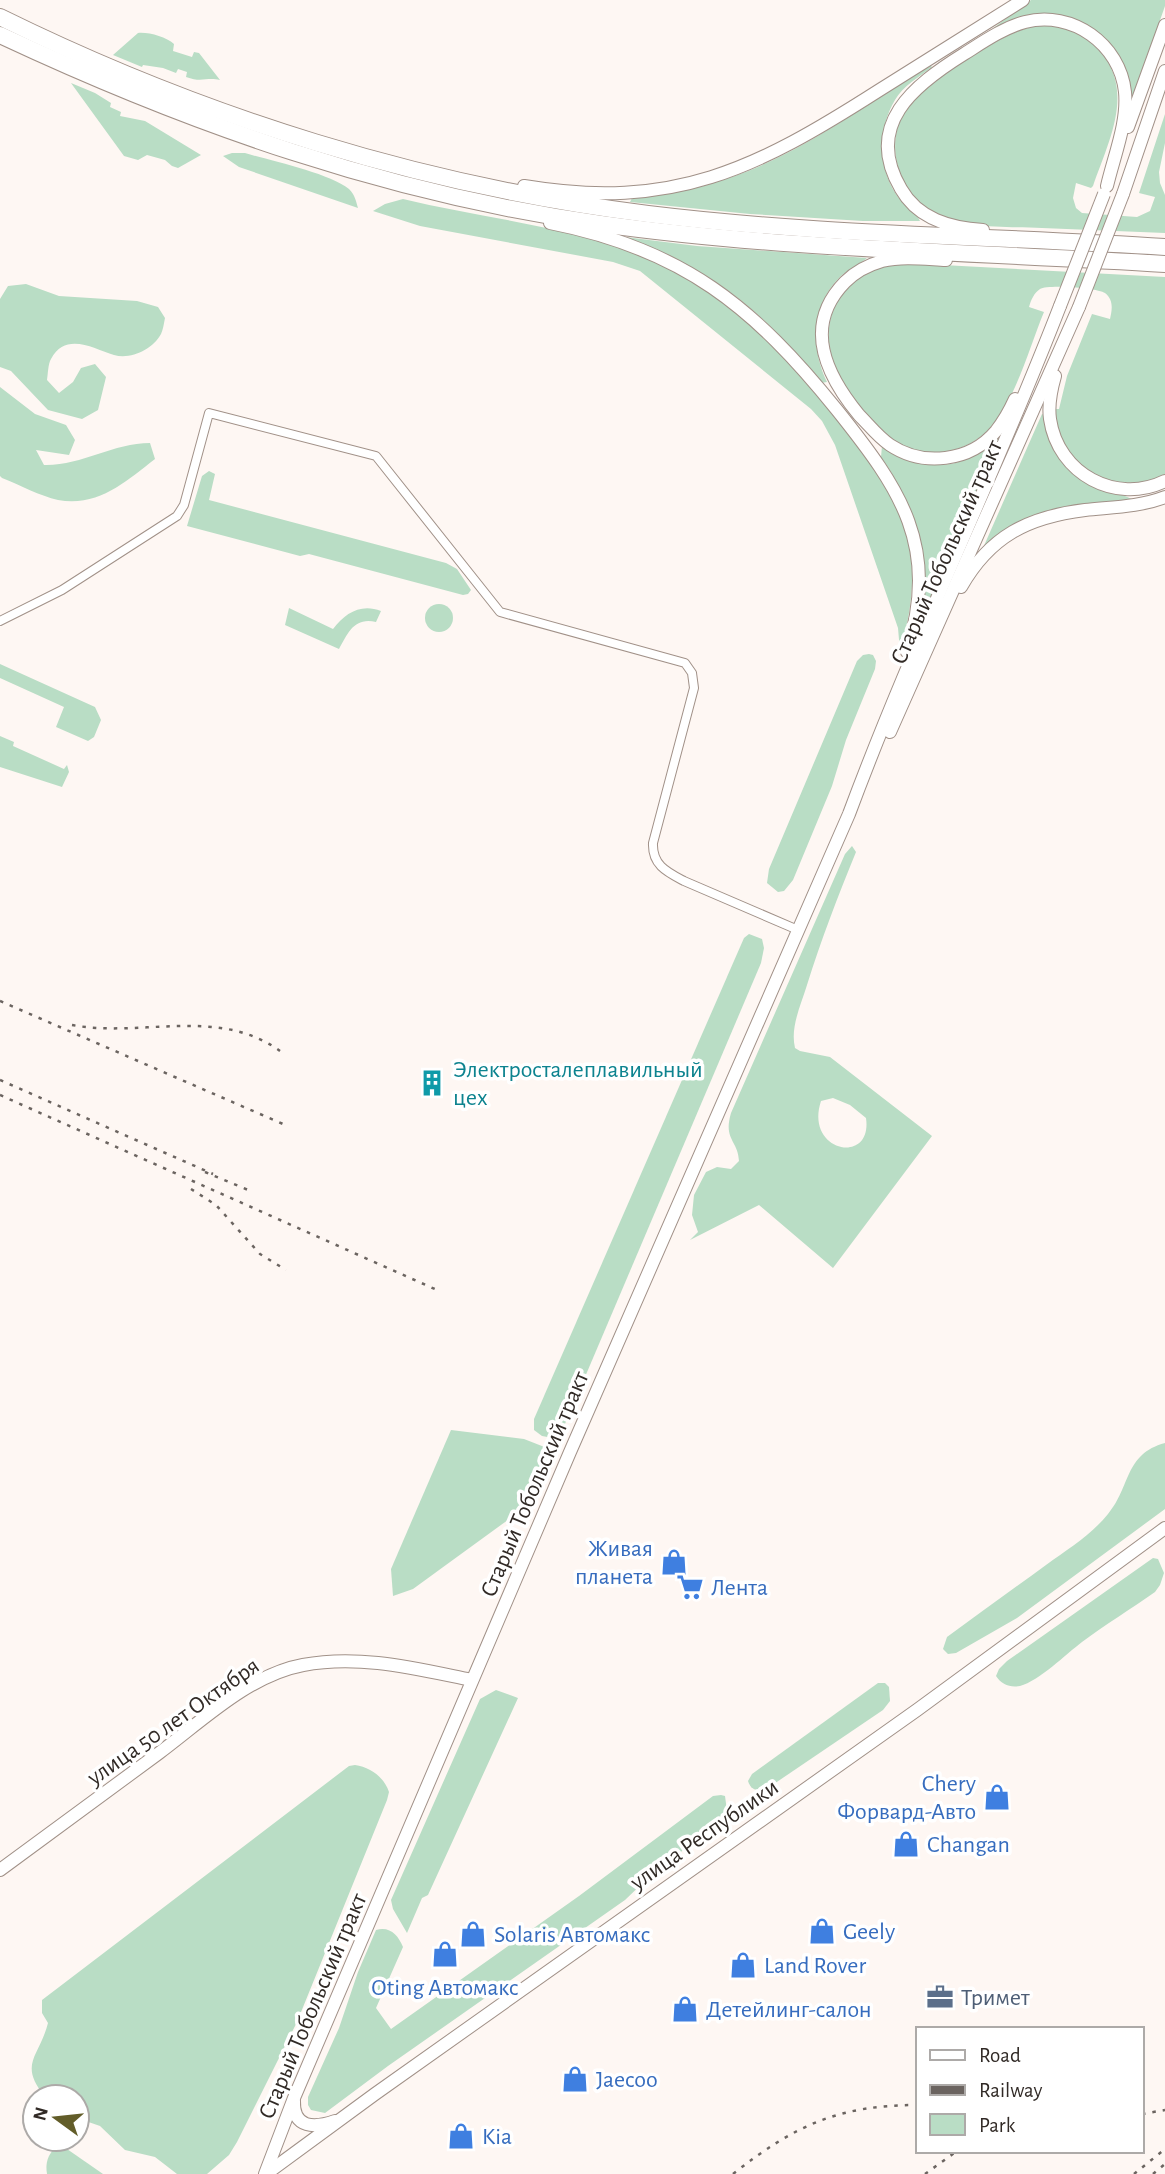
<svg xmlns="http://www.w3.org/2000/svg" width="1165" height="2174" font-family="'Alegreya Sans',sans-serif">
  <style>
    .green { fill: #b9ddc5; fill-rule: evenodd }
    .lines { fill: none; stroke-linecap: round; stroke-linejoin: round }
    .street-casing { stroke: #a19188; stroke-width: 10 }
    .secondary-casing { stroke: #a19188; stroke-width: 14 }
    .primary-casing { stroke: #a19188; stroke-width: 14 }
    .highway-casing { stroke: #a19188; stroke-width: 18 }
    .street { stroke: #fff; stroke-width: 8 }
    .secondary { stroke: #fff; stroke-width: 12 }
    .primary { stroke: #fff; stroke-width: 12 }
    .highway { stroke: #fff; stroke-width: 16 }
    .rail { stroke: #6b6460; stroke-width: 2.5; stroke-dasharray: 3.5 7; stroke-linecap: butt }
    .secondary-bridge-casing { stroke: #a19188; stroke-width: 14; stroke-linecap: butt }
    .secondary-bridge { stroke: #fff; stroke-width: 12 }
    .labels { text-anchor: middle; stroke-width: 7; stroke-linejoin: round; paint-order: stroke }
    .street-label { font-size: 24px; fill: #312a26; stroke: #fff }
    .culture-label { font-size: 24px; fill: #0d838f; stroke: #fff; text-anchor: start }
    .shop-label { font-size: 24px; fill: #366cbe; stroke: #fff; text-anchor: start }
    .service-label { font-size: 24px; fill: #4e5e75; stroke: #fff; text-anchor: start }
  </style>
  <rect width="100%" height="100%" fill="#fef7f3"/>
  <g class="green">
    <path d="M1031,0H1165V6L1131,103C1129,90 1129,77 1124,65C1107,27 1062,6 1023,16C1012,19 1002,24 992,29Z"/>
    <path d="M1049,25C1069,29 1087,35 1101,52C1135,93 1108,142 1093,186L1091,188L1076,183L1073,198L1076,208L1082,213L1137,217L1150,211L1155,197L1139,193L1165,114V143L1159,172L1160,183L1165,195V233C1124,231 1083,230 1042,228C1010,226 959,230 932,212C896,189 883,142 908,105C922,84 949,70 971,57C996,41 1018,26 1049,25Z"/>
    <path d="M138,33C149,32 166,37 174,44L173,51L192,57L194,52L199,53L220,80C206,77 202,83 186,77L187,72L178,69L176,73L163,68L143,65L142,67L113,55Z"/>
    <path d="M930,65L932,67C919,77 903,86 895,100C878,128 878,167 896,194C902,204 917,213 920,221H863L750,214L630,202L632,198C667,194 699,188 732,177C804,152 866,104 930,65Z"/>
    <polygon points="71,83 95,93 111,103 110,107 121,112 120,116 145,121 201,155 178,168 172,166 165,160 147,155 138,160 124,156"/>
    <path d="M232,153H245C271,161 329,173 349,189C355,195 356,201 358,208L239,167L223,156Z"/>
    <path d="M403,199C490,220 588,228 669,267C740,301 792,364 840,423C866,455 896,490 906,531C917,572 912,610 900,651L898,628L835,445L822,421L811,409L640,271L613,262L420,226L373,211L385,204Z"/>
    <path d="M625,237L697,246L867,258C860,264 849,269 841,276C811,305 810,346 827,382L821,383C791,347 757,308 716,283C689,267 647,255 625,237Z"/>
    <path d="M905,263L1165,277V474C1127,494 1082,479 1062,441C1057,432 1056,420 1054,409H1059L1067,376L1092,314L1110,319C1112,310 1114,300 1105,293C1098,288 1048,284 1040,289C1034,293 1031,300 1029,307L1044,312C1029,348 1015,403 987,431C964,454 926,459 898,443C884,435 873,423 863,411C834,376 813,332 844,291C859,272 881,265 905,263Z"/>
    <path d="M26,284L59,296L137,301L158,307L165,318C164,323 163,330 161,334C153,349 131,360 114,355C94,349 66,331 51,359C48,364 48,374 47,380L59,393L73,382L81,368L95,364L106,377L98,410L82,419L48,410L11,371L0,367V299L8,286Z"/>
    <path d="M0,387L35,414L66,425L75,440L69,455L36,450L44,465C81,466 113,443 150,443L155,459C125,482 99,507 58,500C40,496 20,485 2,478L0,476Z"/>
    <polygon points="1042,414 1044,415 1051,445 1061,461 1073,473 1134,500 1041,513 1010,527 983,548"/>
    <path d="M1000,436L920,622L912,514L891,472L881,457L882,446C897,452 913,461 929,464C955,469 982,454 1000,436Z"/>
    <polygon points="209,471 215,474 209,500 446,563 457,569 471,590 468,594 463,595 309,554 300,556 187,526 202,476"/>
    <circle cx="439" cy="618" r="14"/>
    <path d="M289,608L333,629C345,613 361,603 381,611L376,622C354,617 348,633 339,649L285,625Z"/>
    <polygon points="869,654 873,655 876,661 875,669 846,740 832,786 793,880 784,891 778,892 767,883 769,869 857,661 863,655"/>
    <polygon points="0,664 95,707 101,720 94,737 88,741 56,727 64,707 0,678"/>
    <polygon points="0,736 14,742 13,746 64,769 67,765 69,772 62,787 0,767"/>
    <path d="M852,846L856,852C838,896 821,940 807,985C801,1005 790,1027 795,1048L800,1051L830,1057L932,1136L833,1268L759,1205L690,1240L698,1232L692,1215L694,1195L706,1172L717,1167L731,1169L739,1161C738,1140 723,1140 731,1113L845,854ZM833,1098L850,1105L866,1118C873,1166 804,1152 821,1101Z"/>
    <polygon points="749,934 762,939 764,948 761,963 562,1431 553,1438 542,1436 534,1430 534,1419 744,938"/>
    <polygon points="451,1430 524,1439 547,1448 553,1464 538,1498 413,1589 393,1596 391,1569"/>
    <path d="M1165,1443V1509L1017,1618L956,1653L948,1654L943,1649L947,1637C980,1613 1013,1589 1046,1565C1068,1549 1091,1535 1108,1514C1131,1487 1124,1454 1165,1443Z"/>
    <path d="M1153,1558L1158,1559L1164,1573L1160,1585L1155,1592C1131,1609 1106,1624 1082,1642C1066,1654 1039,1681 1020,1686C1010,1688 1001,1684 996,1676L999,1669L1007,1661Z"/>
    <path d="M878,1683H885L889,1687L890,1701L883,1710L765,1790C756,1791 751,1790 748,1781L752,1774Z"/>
    <polygon points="496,1690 518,1698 428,1895 422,1898 407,1933 393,1909 391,1900 480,1699"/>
    <path d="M355,1765C370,1767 384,1777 389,1792L387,1800L297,2022L237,2142L229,2155L207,2174H177L155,2157L125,2150L100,2126L77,2118V2097H45C18,2063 39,2058 48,2023L42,2013V2000L349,1766Z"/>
    <path d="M721,1795L725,1796L727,1811L723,1819L650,1876L625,1900L388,2066L325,2113L311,2110L308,2105V2097L339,2028L358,1972L376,1930C390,1926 398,1935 403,1947L376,2008L391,2029L579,1896L713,1796Z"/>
    <path d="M56,2147L67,2149L103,2174H47C45,2163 48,2154 56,2147Z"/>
  </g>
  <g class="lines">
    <g class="street-casing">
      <path id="street" d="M0,621L62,590L177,516L184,505L209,413L376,456L500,612L685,663L692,673L694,688L653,843C652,865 667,872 684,881L798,930"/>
    </g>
    <g class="secondary-casing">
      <g id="secondary">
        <polyline points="1128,127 1165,25"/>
        <path d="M524,186C673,211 756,169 878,91C926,61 975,30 1023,0"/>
        <polyline points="1123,194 1165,71"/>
        <path d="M550,223C683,249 754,307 837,410C901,490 940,546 907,652"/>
        <path d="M983,230C950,228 918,219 901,189C863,125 914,85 964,54C983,42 1003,28 1025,22C1072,10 1120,44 1125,92C1128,122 1114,156 1107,186"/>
        <path d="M946,260C925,259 903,256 882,261C868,265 855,272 845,282C802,326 826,375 859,415C869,425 878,437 890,445C923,467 970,462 996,431C1004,421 1010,410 1015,399"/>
        <path d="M1055,376C1051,390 1048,405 1050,419C1058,474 1116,505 1165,481"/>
        <path d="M961,587C990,536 1028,517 1085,510C1112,507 1139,507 1165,497"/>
        <polyline points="890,732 1079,307"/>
        <path d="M0,1870C53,1831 106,1792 159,1753C202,1721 249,1675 303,1665C360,1654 417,1669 472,1680"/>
        <path d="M294,2101C293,2129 315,2128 335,2121"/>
        <path d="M265,2174L294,2098L570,1452L849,814C913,642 994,477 1060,306"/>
      </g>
    </g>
    <g class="primary-casing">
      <polyline id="primary" points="266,2174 375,2094 917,1710 1165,1528"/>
    </g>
    <g class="highway-casing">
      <g id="highway">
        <path d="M0,17C203,117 423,186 648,214C819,235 993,236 1165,247"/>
        <path d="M0,35C192,125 389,194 601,224C787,250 978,252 1165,264"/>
      </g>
    </g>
    <use href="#street" class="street"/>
    <use href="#secondary" class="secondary"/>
    <use href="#primary" class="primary"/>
    <use href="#highway" class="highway"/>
    <g class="rail">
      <polyline points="0,1001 283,1124"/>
      <path d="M72,1025C141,1038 218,1006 280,1051"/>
      <polyline points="0,1080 213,1174"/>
      <polyline points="0,1095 437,1290"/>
      <polyline points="205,1172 253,1192"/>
      <polyline points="191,1189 216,1205 260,1254 286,1270"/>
      <polyline points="1142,2114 1165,2110"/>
      <path d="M733,2174C795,2125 839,2105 918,2105"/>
      <polyline points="925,2174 957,2151"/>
      <polyline points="1134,2174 1165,2149"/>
      <polyline points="1153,2174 1165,2164"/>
    </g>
    <g class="secondary-bridge-casing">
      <g id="secondary-bridge">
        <polyline points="1060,306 1104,194"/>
        <polyline points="1079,307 1123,194"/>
      </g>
    </g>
    <use href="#secondary-bridge" class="secondary-bridge"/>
  </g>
  <defs>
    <g id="building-bare" transform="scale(2.1)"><path d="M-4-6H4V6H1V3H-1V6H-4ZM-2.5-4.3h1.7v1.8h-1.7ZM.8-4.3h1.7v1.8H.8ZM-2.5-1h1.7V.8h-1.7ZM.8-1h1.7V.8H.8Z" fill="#0f9aa8" stroke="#fff" stroke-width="2.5" paint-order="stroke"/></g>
    <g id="shop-bare" transform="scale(2.1)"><path d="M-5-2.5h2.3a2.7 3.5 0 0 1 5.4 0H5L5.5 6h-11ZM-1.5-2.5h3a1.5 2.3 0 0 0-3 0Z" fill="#3f7fe0" stroke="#fff" stroke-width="2.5" paint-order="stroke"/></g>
    <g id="supermarket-bare" transform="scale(2.1)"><path d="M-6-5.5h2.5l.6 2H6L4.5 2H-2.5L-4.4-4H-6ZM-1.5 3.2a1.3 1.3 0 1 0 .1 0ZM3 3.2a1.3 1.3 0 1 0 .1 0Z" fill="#3f7fe0" stroke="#fff" stroke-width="2.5" paint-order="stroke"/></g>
    <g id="office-bare" transform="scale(2.1)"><path d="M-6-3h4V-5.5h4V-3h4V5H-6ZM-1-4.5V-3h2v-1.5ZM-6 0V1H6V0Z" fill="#5c6f8a" stroke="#fff" stroke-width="2.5" paint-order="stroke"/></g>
  </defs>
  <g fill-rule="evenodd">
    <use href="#building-bare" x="432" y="1083"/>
    <use href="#shop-bare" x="674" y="1562"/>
    <use href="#supermarket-bare" x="690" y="1587"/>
    <use href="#shop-bare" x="997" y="1797"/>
    <use href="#shop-bare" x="906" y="1844"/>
    <use href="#shop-bare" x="822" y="1931"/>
    <use href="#shop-bare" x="473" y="1934"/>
    <use href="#shop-bare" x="445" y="1954"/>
    <use href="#shop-bare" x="743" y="1965"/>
    <use href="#office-bare" x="940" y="1997"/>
    <use href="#shop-bare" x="685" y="2009"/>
    <use href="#shop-bare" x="575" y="2079"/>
    <use href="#shop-bare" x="461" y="2136"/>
  </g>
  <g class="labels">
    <g class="street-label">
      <text transform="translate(946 552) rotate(-66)" y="8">Старый Тобольский тракт</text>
      <text transform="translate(534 1484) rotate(-67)" y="8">Старый Тобольский тракт</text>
      <text transform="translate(173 1721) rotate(-35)" y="8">улица 50 лет Октября</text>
      <text transform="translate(704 1834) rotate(-35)" y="8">улица Республики</text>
      <text transform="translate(312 2006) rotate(-67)" y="8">Старый Тобольский тракт</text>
    </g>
    <g class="culture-label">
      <text x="453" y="1077">Электросталеплавильный<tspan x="453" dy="28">цех</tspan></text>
    </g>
    <g class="shop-label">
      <text x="653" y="1556" text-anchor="end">Живая<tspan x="653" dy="28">планета</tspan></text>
      <text x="711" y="1595">Лента</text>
      <text x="976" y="1791" text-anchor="end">Chery<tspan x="976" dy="28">Форвард-Авто</tspan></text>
      <text x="927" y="1852">Changan</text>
      <text x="843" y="1939">Geely</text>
      <text x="494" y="1942">Solaris Автомакс</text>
      <text x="764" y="1973">Land Rover</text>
      <text x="445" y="1995" text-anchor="middle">Oting Автомакс</text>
      <text x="706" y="2017">Детейлинг-салон</text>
      <text x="596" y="2087">Jaecoo</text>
      <text x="482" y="2144">Kia</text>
    </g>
    <g class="service-label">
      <text x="961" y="2005">Тримет</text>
    </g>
  </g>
  <rect x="916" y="2027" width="228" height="126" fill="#ffffff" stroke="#adaaa8" stroke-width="2"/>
  <rect x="930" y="2050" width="35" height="10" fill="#ffffff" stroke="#adaaa8" stroke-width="2"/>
  <text x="979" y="2062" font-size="21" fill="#312a26">Road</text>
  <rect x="930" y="2085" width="35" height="10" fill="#6b6460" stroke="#adaaa8" stroke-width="2"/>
  <text x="979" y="2097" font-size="21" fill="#312a26">Railway</text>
  <rect x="930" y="2114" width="35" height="21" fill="#b9ddc5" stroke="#adaaa8" stroke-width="2"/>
  <text x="979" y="2132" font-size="21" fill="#312a26">Park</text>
  <g transform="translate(56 2118) rotate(285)"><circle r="33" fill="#ffffff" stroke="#adaaa8" stroke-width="2"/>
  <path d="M0-5L12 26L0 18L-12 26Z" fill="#625d29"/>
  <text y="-10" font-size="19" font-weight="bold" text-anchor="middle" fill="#312a26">N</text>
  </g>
</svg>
